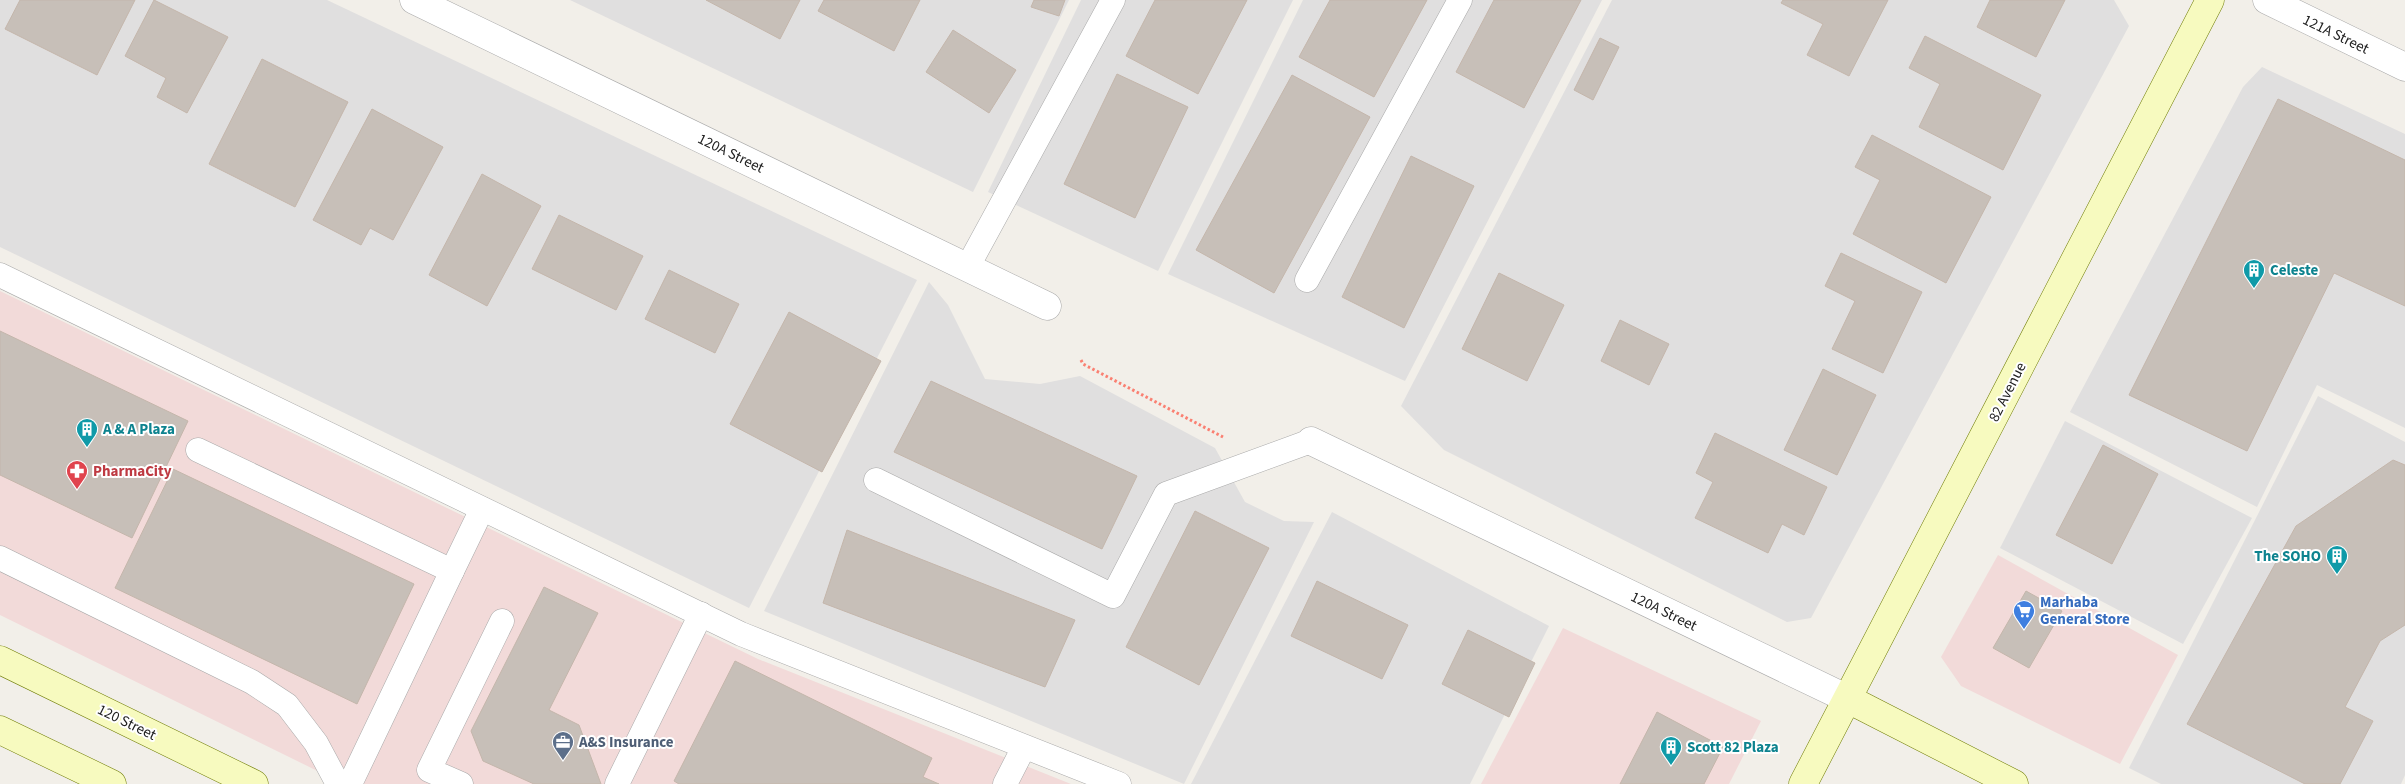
<svg xmlns="http://www.w3.org/2000/svg" width="2405" height="784" font-family="'Source Sans 3',sans-serif">
  <style>
    .residential { fill: #e0dfdf }
    .commercial { fill: #f2dad9 }
    .building { fill: #c7bfb8; stroke: #c4b6ab }
    .lines { fill: none; stroke-linecap: round; stroke-linejoin: round }
    .lane-casing { stroke: #a9a9a9; stroke-width: 25 }
    .street-casing { stroke: #a9a9a9; stroke-width: 29 }
    .secondary-casing { stroke: #707d05; stroke-width: 29 }
    .path { stroke: #fa8072; stroke-width: 3; stroke-dasharray: 2.5 2.5; stroke-linecap: butt }
    .lane { stroke: #fff; stroke-width: 24 }
    .street { stroke: #fff; stroke-width: 28 }
    .secondary { stroke: #f7fabf; stroke-width: 28 }
    .labels { text-anchor: middle; stroke-width: 4; stroke-linejoin: round; paint-order: stroke }
    .street-label { font-size: 15px; fill: #222; stroke: #fff }
    .culture-label { font-size: 15px; font-weight: bold; fill: #0d838f; stroke: #fff; text-anchor: start }
    .health-label { font-size: 15px; font-weight: bold; fill: #be3a42; stroke: #fff; text-anchor: start }
    .shop-label { font-size: 15px; font-weight: bold; fill: #366cbe; stroke: #fff; text-anchor: start }
    .service-label { font-size: 15px; font-weight: bold; fill: #4e5e75; stroke: #fff; text-anchor: start }
  </style>
  <rect width="100%" height="100%" fill="#f2efe9"/>
  <g class="residential">
    <polygon points="0,0 327,0 917,280 749,608 0,247"/>
    <polygon points="570,0 1069,0 973,192"/>
    <polygon points="1081,0 1293,0 1158,271 988,192"/>
    <polygon points="1303,0 1602,0 1405,381 1168,274"/>
    <polygon points="1612,0 2114,0 2129,26 1811,618 1787,622 1444,450 1401,406"/>
    <polygon points="2262,67 2405,134 2405,428 2317,385 2257,507 2070,412 2243,87"/>
    <polygon points="929,282 948,305 985,379 1040,384 1080,376 1215,448 1245,502 1284,521 1314,522 1184,784 764,611"/>
    <polygon points="2318,396 2405,442 2405,775 2401,784 2161,784 2129,768"/>
    <polygon points="2065,421 2252,518 2183,644 2000,548"/>
    <polygon points="1332,512 1549,626 1470,784 1191,784"/>
  </g>
  <g class="commercial">
    <polygon points="0,291 758,659 1071,784 344,784 0,615"/>
    <polygon points="1998,555 2178,655 2120,764 1961,686 1941,657"/>
    <polygon points="1563,628 1761,721 1729,784 1481,784"/>
  </g>
  <g class="building">
    <polygon points="20,0 135,0 97,75 5,29"/>
    <polygon points="154,0 228,37 187,113 157,97 166,78 125,56"/>
    <polygon points="706,0 800,0 780,39"/>
    <polygon points="824,0 920,0 894,51 818,11"/>
    <polygon points="1034,0 1065,0 1059,16 1031,7"/>
    <polygon points="1155,0 1247,0 1198,94 1126,56"/>
    <polygon points="1330,0 1427,0 1374,97 1299,57"/>
    <polygon points="1494,0 1581,0 1524,108 1456,72"/>
    <polygon points="1783,0 1888,0 1849,76 1807,55 1823,24 1781,3"/>
    <polygon points="1990,0 2065,0 2036,57 1977,27"/>
    <polygon points="953,30 1016,70 989,113 926,72"/>
    <polygon points="1925,36 2041,95 2003,170 1919,127 1940,84 1909,68"/>
    <polygon points="1600,38 1619,47 1593,100 1574,90"/>
    <polygon points="262,59 348,102 295,207 209,164"/>
    <polygon points="1117,74 1188,107 1135,218 1064,184"/>
    <polygon points="1292,75 1370,117 1274,293 1196,250"/>
    <polygon points="2278,99 2405,160 2405,306 2334,273 2247,451 2129,395"/>
    <polygon points="372,109 443,147 393,240 370,228 361,245 313,220"/>
    <polygon points="1872,135 1991,197 1946,283 1853,234 1880,180 1855,167"/>
    <polygon points="1411,156 1474,186 1404,328 1342,297"/>
    <polygon points="482,174 541,206 487,306 429,275"/>
    <polygon points="559,215 643,256 616,310 532,269"/>
    <polygon points="1841,253 1922,292 1883,373 1832,349 1855,301 1825,286"/>
    <polygon points="669,270 739,304 715,353 645,319"/>
    <polygon points="1499,273 1564,305 1527,381 1462,349"/>
    <polygon points="789,312 881,361 822,472 730,424"/>
    <polygon points="1620,320 1669,344 1649,385 1601,361"/>
    <polygon points="0,331 188,421 132,538 0,475"/>
    <polygon points="1823,369 1876,395 1837,475 1784,450"/>
    <polygon points="931,381 1137,476 1102,549 894,452"/>
    <polygon points="1715,433 1827,487 1804,535 1782,524 1768,553 1695,518 1713,482 1696,473"/>
    <polygon points="2103,445 2158,474 2112,564 2056,535"/>
    <polygon points="2393,460 2405,465 2405,625 2380,641 2345,707 2373,721 2340,784 2305,784 2187,724 2296,526"/>
    <polygon points="173,469 414,584 357,704 115,588"/>
    <polygon points="1195,511 1269,548 1199,685 1126,647"/>
    <polygon points="847,530 1075,620 1045,687 823,603"/>
    <polygon points="1317,581 1408,625 1382,679 1291,636"/>
    <polygon points="544,587 598,613 549,710 579,725 601,784 534,784 483,761 471,731"/>
    <polygon points="2026,591 2062,611 2029,668 1993,648"/>
    <polygon points="1468,630 1535,663 1509,717 1442,684"/>
    <polygon points="735,661 932,758 923,777 939,784 679,784 674,781"/>
    <polygon points="1657,712 1723,747 1704,784 1620,784"/>
  </g>
  <g class="lines">
    <g class="lane-casing">
      <g id="lane">
        <polyline points="967,268 1113,0"/>
        <polyline points="0,275 741,634 1119,784"/>
        <polyline points="1307,280 1460,0"/>
        <polyline points="198,450 452,571 350,784"/>
        <polyline points="876,480 1113,596 1166,494 1311,441"/>
        <polyline points="0,558 252,682 287,705 316,743 338,784"/>
        <polyline points="452,571 482,509"/>
        <polyline points="461,784 429,770 502,621"/>
        <polyline points="617,784 701,614"/>
        <polyline points="1005,784 1024,747"/>
      </g>
    </g>
    <g class="street-casing">
      <g id="street">
        <polyline points="414,0 1047,306"/>
        <polyline points="2267,0 2405,67"/>
        <polyline points="1311,441 1848,699"/>
      </g>
    </g>
    <g class="secondary-casing">
      <g id="secondary">
        <polyline points="0,660 254,784"/>
        <polyline points="1848,699 2014,784"/>
        <polyline points="0,730 112,784"/>
        <polyline points="1803,784 2210,0"/>
      </g>
    </g>
    <polyline class="path" points="1081,360 1083,364 1223,437"/>
    <use href="#lane" class="lane"/>
    <use href="#street" class="street"/>
    <use href="#secondary" class="secondary"/>
  </g>
  <defs>
    <g id="building-pin" transform="scale(1.125)"><path d="M0 17L-7.5 6A9.5 9.5 0 1 1 7.5 6Z" fill="#0f9aa8" stroke="#fff"/><path d="M-4-6H4V6H1V3H-1V6H-4ZM-2.5-4.3h1.7v1.8h-1.7ZM.8-4.3h1.7v1.8H.8ZM-2.5-1h1.7V.8h-1.7ZM.8-1h1.7V.8H.8Z" fill="#fff"/></g>
    <g id="pharmacy-pin" transform="scale(1.125)"><path d="M0 17L-7.5 6A9.5 9.5 0 1 1 7.5 6Z" fill="#e0444e" stroke="#fff"/><path d="M-2-6h4v4h4v4h-4v4h-4v-4h-4v-4h4Z" fill="#fff"/></g>
    <g id="supermarket-pin" transform="scale(1.125)"><path d="M0 17L-7.5 6A9.5 9.5 0 1 1 7.5 6Z" fill="#3f7fe0" stroke="#fff"/><path d="M-6-5.5h2.5l.6 2H6L4.5 2H-2.5L-4.4-4H-6ZM-1.5 3.2a1.3 1.3 0 1 0 .1 0ZM3 3.2a1.3 1.3 0 1 0 .1 0Z" fill="#fff"/></g>
    <g id="office-pin" transform="scale(1.125)"><path d="M0 17L-7.5 6A9.5 9.5 0 1 1 7.5 6Z" fill="#5c6f8a" stroke="#fff"/><path d="M-6-3h4V-5.5h4V-3h4V5H-6ZM-1-4.5V-3h2v-1.5ZM-6 0V1H6V0Z" fill="#fff"/></g>
  </defs>
  <g fill-rule="evenodd">
    <use href="#building-pin" x="2254" y="270"/>
    <use href="#building-pin" x="87" y="429"/>
    <use href="#pharmacy-pin" x="77" y="471"/>
    <use href="#building-pin" x="2337" y="556"/>
    <use href="#supermarket-pin" x="2024" y="611"/>
    <use href="#office-pin" x="563" y="742"/>
    <use href="#building-pin" x="1671" y="747"/>
  </g>
  <g class="labels">
    <g class="street-label">
      <text transform="translate(2336 34) rotate(26)" y="5">121A Street</text>
      <text transform="translate(731 153) rotate(26)" y="5">120A Street</text>
      <text transform="translate(2007 392) rotate(-63)" y="5">82 Avenue</text>
      <text transform="translate(1664 611) rotate(26)" y="5">120A Street</text>
      <text transform="translate(127 722) rotate(26)" y="5">120 Street</text>
    </g>
    <g class="culture-label">
      <text x="2270" y="275">Celeste</text>
      <text x="103" y="434">A &amp; A Plaza</text>
      <text x="2321" y="561" text-anchor="end">The SOHO</text>
      <text x="1687" y="752">Scott 82 Plaza</text>
    </g>
    <g class="health-label">
      <text x="93" y="476">PharmaCity</text>
    </g>
    <g class="shop-label">
      <text x="2040" y="607">Marhaba<tspan x="2040" dy="17">General Store</tspan></text>
    </g>
    <g class="service-label">
      <text x="579" y="747">A&amp;S Insurance</text>
    </g>
  </g>
</svg>
